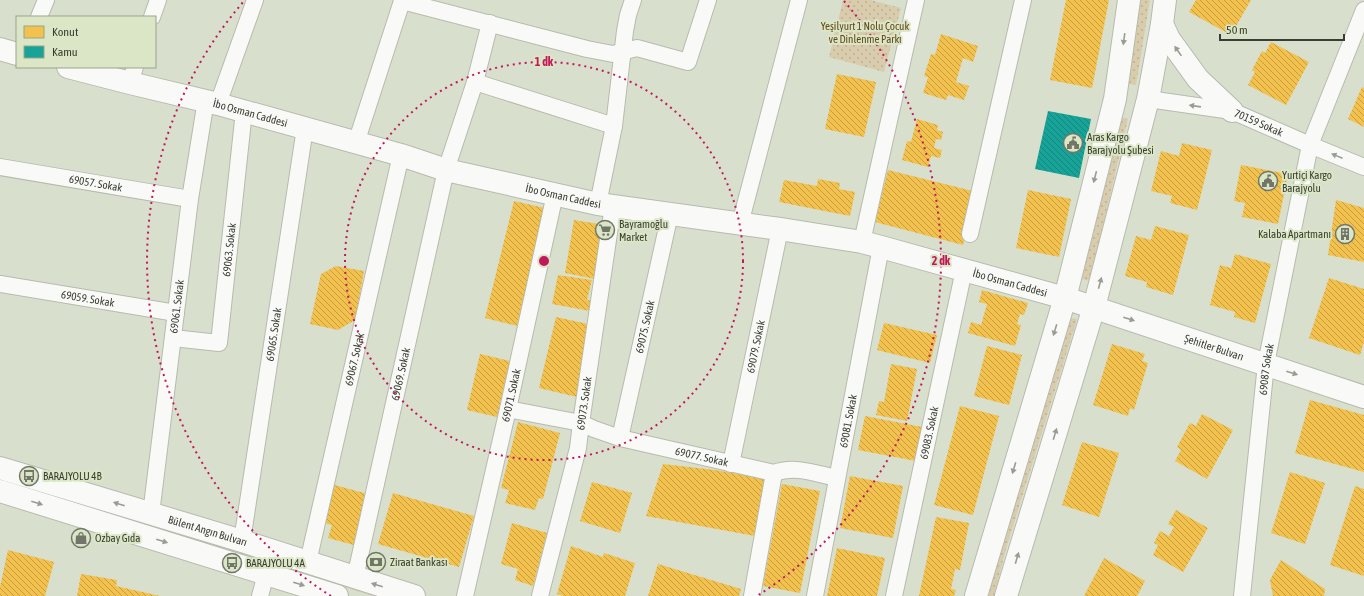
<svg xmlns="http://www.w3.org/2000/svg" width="1364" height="596" font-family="'Asap Condensed',sans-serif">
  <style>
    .grass { fill: url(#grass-dots) }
    .homes { fill: url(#homes-back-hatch) }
    .public { fill: url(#public-back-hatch) }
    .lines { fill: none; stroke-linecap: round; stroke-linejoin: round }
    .street-casing { stroke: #b6bbad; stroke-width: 18 }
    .secondary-casing { stroke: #b6bbad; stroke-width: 24 }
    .street { stroke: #f9faf8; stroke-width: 16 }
    .secondary { stroke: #f9faf8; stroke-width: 22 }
    .oneway { fill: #9a9c94 }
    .ring { fill: none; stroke: #c2185b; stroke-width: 2; stroke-dasharray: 2 4 }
    .labels { text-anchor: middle; stroke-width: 4; stroke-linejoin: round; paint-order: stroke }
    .park-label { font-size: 11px; fill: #62471c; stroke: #dbe6c6 }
    .street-label { font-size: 11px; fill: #3a3e31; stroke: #dbe6c6 }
    .poi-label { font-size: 11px; fill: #3a3e31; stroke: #dbe6c6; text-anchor: start }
    .centre { fill: #c2185b; stroke: #dbe6c6; stroke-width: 2 }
    .ring-label { font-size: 12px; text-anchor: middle; font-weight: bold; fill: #c2185b; stroke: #dbe6c6; stroke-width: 4; stroke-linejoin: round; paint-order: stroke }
  </style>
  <defs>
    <pattern id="grass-dots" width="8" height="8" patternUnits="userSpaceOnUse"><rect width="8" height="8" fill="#d9ccad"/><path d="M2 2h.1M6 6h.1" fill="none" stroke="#bbb095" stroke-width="1.8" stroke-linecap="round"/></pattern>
    <pattern id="homes-back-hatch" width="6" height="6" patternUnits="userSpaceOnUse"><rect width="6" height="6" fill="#f2c14e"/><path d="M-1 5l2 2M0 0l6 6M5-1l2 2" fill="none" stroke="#c59e41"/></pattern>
    <pattern id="public-back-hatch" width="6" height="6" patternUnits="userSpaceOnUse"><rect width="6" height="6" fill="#17a398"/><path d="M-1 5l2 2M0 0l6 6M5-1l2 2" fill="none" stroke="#16867d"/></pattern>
  </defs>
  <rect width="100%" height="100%" fill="#d9dfcd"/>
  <g class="grass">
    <polygon points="843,0 871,0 901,8 884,72 829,57"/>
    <polygon points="1141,0 1150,0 1136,85 1128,84"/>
    <polygon points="1120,117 1128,119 1090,281 1082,279"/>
    <polygon points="1070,318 1077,319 1006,549 994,596 987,596"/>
    <polygon points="0,476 386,596 373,596 0,480"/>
  </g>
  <g class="homes">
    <polygon points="1066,0 1109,0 1092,88 1050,80"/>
    <polygon points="1196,0 1251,0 1231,35 1189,12"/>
    <polygon points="941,34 978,46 973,62 963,58 956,82 969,86 964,100 948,95 946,100 923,93 928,77 924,76 931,54 935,55"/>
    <polygon points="1271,42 1309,62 1286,105 1248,85 1255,72 1252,70 1262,51 1265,53"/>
    <polygon points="837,74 876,82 864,137 825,129"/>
    <polygon points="1362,87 1364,88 1364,127 1348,119"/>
    <polygon points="917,119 938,125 937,130 943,132 941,140 936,139 934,148 942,150 940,158 931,156 928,167 902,160 907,141 911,142"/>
    <polygon points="1182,143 1212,150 1197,210 1170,203 1172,196 1151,191 1161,151 1179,156"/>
    <polygon points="1241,165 1288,174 1278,224 1242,217 1245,203 1234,201"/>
    <polygon points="888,170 977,192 963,245 875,222"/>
    <polygon points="818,179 840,183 839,189 855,192 850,216 779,202 784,180 817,186"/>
    <polygon points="1028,190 1071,199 1059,257 1016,248"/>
    <polygon points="1336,200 1364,208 1364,262 1328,255"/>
    <polygon points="514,201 545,208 517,326 485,318"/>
    <polygon points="574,220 605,225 595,279 565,273"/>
    <polygon points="1155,226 1189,235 1173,295 1146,287 1147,282 1125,276 1136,236 1151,240"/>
    <polygon points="1235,254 1271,264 1255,323 1234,317 1235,312 1210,305 1220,265 1231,268"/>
    <polygon points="336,266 364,271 355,320 338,330 310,324 321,274"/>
    <polygon points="558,275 592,280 587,300 593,301 590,311 552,304"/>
    <polygon points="1329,278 1364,289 1364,342 1360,355 1309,338"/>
    <polygon points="982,290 1028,303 1024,315 1020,314 1017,324 1021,325 1015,346 968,333 971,322 981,325 987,304 979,302"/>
    <polygon points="556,317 593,325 577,397 539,388"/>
    <polygon points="884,323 937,335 930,363 877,350"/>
    <polygon points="1112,344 1145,354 1142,361 1148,363 1134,410 1130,408 1128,416 1093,405"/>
    <polygon points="987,346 1022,355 1009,405 974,396"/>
    <polygon points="480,354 510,361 497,417 467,410"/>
    <polygon points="891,364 917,369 907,421 876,415 879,401 884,402"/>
    <polygon points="1310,400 1364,415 1364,472 1295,453"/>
    <polygon points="960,406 999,416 973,515 934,505"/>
    <polygon points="1202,414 1233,430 1207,479 1175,461 1181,450 1177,447 1190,423 1196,426"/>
    <polygon points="865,416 922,427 916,461 858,450"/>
    <polygon points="518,422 560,433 543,499 539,498 535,510 505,503 509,490 501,488"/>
    <polygon points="1082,442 1119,453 1099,517 1062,505"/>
    <polygon points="663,464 715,470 765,479 755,536 646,516"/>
    <polygon points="1290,472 1325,483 1305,544 1271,533"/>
    <polygon points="850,476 903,486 893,538 840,528"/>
    <polygon points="592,482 632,493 620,533 580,521"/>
    <polygon points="331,484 375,496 361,547 328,538 332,525 320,522"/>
    <polygon points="782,484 820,491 800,593 763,586"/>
    <polygon points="1355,486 1364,489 1364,576 1330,565"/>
    <polygon points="393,493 474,516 459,567 378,544"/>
    <polygon points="1176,510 1208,528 1183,572 1153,555 1158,545 1154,543 1160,531 1169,536 1174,527 1168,524"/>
    <polygon points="936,517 969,523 960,570 955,569 951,589 956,590 954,596 919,596"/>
    <polygon points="512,523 547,533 533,586 515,580 518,569 501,564"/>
    <polygon points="571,546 603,557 604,553 635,563 625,596 564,596 557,594"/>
    <polygon points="837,548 885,558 877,596 827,596"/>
    <polygon points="8,550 54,562 45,596 0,596 0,587"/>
    <polygon points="1104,558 1145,581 1137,596 1084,596"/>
    <polygon points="1281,560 1325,589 1324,596 1273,596 1270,580"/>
    <polygon points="658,564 741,589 739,596 648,596"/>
    <polygon points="81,574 117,580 116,586 160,596 77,596"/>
  </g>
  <polygon class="public" points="1048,111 1091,119 1079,178 1035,169"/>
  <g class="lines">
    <g class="street-casing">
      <g id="street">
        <polyline points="39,17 46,0"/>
        <polyline points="152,17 158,0"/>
        <polyline points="475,82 614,126"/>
        <polyline points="130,83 135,67"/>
        <path id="s1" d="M1148,99L1232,111L1310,145L1364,167"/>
        <polyline points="218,104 255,0"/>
        <polyline points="356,143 402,1 587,49 613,54 637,48 688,62 708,0"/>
        <path id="s2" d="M0,167L190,199"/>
        <polyline points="598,204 614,126 625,31 628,15 633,0"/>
        <polyline points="740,224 799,0"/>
        <polyline points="970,234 1023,0"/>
        <polyline points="862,242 916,0"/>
        <path id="s3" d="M0,284L176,313"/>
        <path id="s4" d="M173,338L219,343L244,111"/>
        <path id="s5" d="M508,409L581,423L594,429L620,438L774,473L752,596"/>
        <path id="s6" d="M620,438L670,214"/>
        <path id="s7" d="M731,464L780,229"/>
        <path d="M774,473C795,465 817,474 837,478"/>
        <path id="s8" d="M151,514L190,199L206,100"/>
        <path id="s9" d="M242,541L305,128"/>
        <path id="s10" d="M308,562L401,155"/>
        <path id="s11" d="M355,578L446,170L475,82L490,23"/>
        <polyline points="260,596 266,574"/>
        <path id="s12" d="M465,596L508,409L555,194"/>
        <path id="s13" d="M540,596L578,448L581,423L613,206"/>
        <path id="s14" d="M815,596L881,247"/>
        <path id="s15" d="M894,596L964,270"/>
        <path id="s16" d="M1242,596L1266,364L1310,145L1364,10"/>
      </g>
    </g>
    <g class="secondary-casing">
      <g id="secondary">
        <polyline points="1162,24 1169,39 1198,79 1232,111"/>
        <polyline points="0,49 17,54"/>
        <path id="s17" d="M68,67L130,83L218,104L401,155L446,170L598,204L780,229L862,242L881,247L1065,298L1364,397"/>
        <path id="s18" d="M0,468L242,541L414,596"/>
        <polyline points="0,491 337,596"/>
        <polyline points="976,596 1065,298 1115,99 1129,0"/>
        <polyline points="1006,596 1094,307 1148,99 1162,24 1165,0"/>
      </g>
    </g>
    <use href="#street" class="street"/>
    <use href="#secondary" class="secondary"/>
  </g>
  <defs><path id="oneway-solid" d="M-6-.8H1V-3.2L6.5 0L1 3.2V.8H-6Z"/></defs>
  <g class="oneway">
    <use href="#oneway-solid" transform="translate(1124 39) rotate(98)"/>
    <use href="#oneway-solid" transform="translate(1178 51) rotate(-125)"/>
    <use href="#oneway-solid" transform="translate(1195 106) rotate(-172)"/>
    <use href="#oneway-solid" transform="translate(1337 156) rotate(-158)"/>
    <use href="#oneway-solid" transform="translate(1095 177) rotate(104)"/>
    <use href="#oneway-solid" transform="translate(1100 283) rotate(-75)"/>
    <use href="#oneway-solid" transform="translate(1129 319) rotate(18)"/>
    <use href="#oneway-solid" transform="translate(1055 330) rotate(107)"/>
    <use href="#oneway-solid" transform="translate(1292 373) rotate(18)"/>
    <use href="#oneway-solid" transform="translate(1055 434) rotate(-73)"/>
    <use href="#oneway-solid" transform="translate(1014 468) rotate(107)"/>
    <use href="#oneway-solid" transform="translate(37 503) rotate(17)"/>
    <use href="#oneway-solid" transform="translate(119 504) rotate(-163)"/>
    <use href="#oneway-solid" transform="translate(162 541) rotate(17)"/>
    <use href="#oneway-solid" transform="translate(1017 558) rotate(-74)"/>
    <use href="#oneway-solid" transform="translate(299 584) rotate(17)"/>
    <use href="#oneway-solid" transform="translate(377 585) rotate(-163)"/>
  </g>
  <g class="ring">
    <circle cx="544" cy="261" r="199"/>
    <path d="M331 596A397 397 0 0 1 244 1M844 1A397 397 0 0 1 757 596"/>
  </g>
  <defs>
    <g id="civic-ring" transform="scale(1)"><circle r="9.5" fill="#dbe6c6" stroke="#727668" stroke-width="1.5"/><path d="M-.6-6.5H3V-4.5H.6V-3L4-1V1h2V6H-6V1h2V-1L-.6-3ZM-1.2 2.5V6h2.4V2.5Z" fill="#727668"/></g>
    <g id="supermarket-ring" transform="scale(1)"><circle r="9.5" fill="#dbe6c6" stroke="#727668" stroke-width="1.5"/><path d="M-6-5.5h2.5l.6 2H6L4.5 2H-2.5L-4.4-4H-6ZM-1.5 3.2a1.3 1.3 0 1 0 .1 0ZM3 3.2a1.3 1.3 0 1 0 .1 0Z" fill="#727668"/></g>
    <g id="building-ring" transform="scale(1)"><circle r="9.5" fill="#dbe6c6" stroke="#727668" stroke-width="1.5"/><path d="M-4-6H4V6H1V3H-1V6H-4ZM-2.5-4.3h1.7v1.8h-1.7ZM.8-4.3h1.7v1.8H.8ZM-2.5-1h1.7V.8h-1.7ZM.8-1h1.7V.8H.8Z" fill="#727668"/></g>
    <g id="bus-ring" transform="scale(1)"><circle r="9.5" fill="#dbe6c6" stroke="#727668" stroke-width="1.5"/><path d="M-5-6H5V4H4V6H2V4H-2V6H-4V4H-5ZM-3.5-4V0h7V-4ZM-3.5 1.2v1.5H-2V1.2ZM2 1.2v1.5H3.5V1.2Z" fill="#727668"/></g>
    <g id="shop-ring" transform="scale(1)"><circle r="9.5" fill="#dbe6c6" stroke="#727668" stroke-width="1.5"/><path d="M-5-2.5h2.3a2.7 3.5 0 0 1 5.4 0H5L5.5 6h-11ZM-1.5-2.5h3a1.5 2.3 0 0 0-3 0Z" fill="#727668"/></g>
    <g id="bank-ring" transform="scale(1)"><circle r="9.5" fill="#dbe6c6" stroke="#727668" stroke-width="1.5"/><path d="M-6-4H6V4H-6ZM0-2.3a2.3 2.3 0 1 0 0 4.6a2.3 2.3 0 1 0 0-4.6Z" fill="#727668"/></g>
  </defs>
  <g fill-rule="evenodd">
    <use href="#civic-ring" x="1073" y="143"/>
    <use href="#civic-ring" x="1268" y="181"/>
    <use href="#supermarket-ring" x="605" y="230"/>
    <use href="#building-ring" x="1345" y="234"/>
    <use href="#bus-ring" x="29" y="476"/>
    <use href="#shop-ring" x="81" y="538"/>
    <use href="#bank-ring" x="376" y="562"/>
    <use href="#bus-ring" x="232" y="563"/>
  </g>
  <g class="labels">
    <g class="park-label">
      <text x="865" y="30">Yeşilyurt 1 Nolu Çocuk<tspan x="865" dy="13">ve Dinlenme Parkı</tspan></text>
    </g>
    <g class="street-label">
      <text dy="4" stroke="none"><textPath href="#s17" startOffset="188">İbo Osman Caddesi</textPath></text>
      <text dy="4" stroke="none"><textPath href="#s1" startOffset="114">70159 Sokak</textPath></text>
      <text dy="4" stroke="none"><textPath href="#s2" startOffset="97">69057. Sokak</textPath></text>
      <text dy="4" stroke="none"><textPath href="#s17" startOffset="512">İbo Osman Caddesi</textPath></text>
      <text dy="4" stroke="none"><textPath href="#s4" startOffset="140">69063. Sokak</textPath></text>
      <text dy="4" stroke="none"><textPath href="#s17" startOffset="968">İbo Osman Caddesi</textPath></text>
      <text dy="4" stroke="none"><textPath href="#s3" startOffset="89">69059. Sokak</textPath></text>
      <text dy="4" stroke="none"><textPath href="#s8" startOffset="209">69061. Sokak</textPath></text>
      <text dy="4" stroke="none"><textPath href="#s6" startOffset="114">69075. Sokak</textPath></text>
      <text dy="4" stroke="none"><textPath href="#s9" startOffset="209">69065. Sokak</textPath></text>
      <text dy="4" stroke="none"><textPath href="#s7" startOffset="120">69079. Sokak</textPath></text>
      <text dy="4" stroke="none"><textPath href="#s17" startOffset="1182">Şehitler Bulvarı</textPath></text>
      <text dy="4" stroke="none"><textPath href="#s10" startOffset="208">69067. Sokak</textPath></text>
      <text dy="4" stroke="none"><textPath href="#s16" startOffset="228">69087 Sokak</textPath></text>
      <text dy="4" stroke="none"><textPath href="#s11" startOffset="209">69069. Sokak</textPath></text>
      <text dy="4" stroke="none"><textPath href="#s12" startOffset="206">69071. Sokak</textPath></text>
      <text dy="4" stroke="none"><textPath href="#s13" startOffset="198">69073. Sokak</textPath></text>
      <text dy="4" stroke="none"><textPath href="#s14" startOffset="178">69081. Sokak</textPath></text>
      <text dy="4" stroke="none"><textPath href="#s15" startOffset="167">69083. Sokak</textPath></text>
      <text dy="4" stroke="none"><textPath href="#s5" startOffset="200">69077. Sokak</textPath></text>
      <text dy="4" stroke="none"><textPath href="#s18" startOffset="217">Bülent Angın Bulvarı</textPath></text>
    </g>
    <g class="poi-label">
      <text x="1087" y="141">Aras Kargo<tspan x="1087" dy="13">Barajyolu Şubesi</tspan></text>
      <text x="1282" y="179">Yurtiçi Kargo<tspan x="1282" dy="13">Barajyolu</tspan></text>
      <text x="619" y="228">Bayramoğlu<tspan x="619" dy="13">Market</tspan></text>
      <text x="1331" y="238" text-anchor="end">Kalaba Apartmanı</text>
      <text x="43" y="480">BARAJYOLU 4B</text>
      <text x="95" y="542">Ozbay Gıda</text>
      <text x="390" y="566">Ziraat Bankası</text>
      <text x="246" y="567">BARAJYOLU 4A</text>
    </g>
  </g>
  <circle cx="544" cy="261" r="6" class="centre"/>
  <g class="ring-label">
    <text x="544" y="66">1 dk</text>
    <text x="941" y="265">2 dk</text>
  </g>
  <rect x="16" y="16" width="140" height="52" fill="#dbe6c6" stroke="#9ba38a"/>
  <rect x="24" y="26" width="20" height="12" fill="#f2c14e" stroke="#9ba38a"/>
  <text x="52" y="36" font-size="12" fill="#3a3e31">Konut</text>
  <rect x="24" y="46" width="20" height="12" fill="#17a398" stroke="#9ba38a"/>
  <text x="52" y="56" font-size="12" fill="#3a3e31">Kamu</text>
  <path d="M1220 34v6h124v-6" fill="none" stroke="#3a3e31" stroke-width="2"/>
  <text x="1226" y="34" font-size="12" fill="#3a3e31" stroke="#dbe6c6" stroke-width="3" paint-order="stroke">50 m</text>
</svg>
